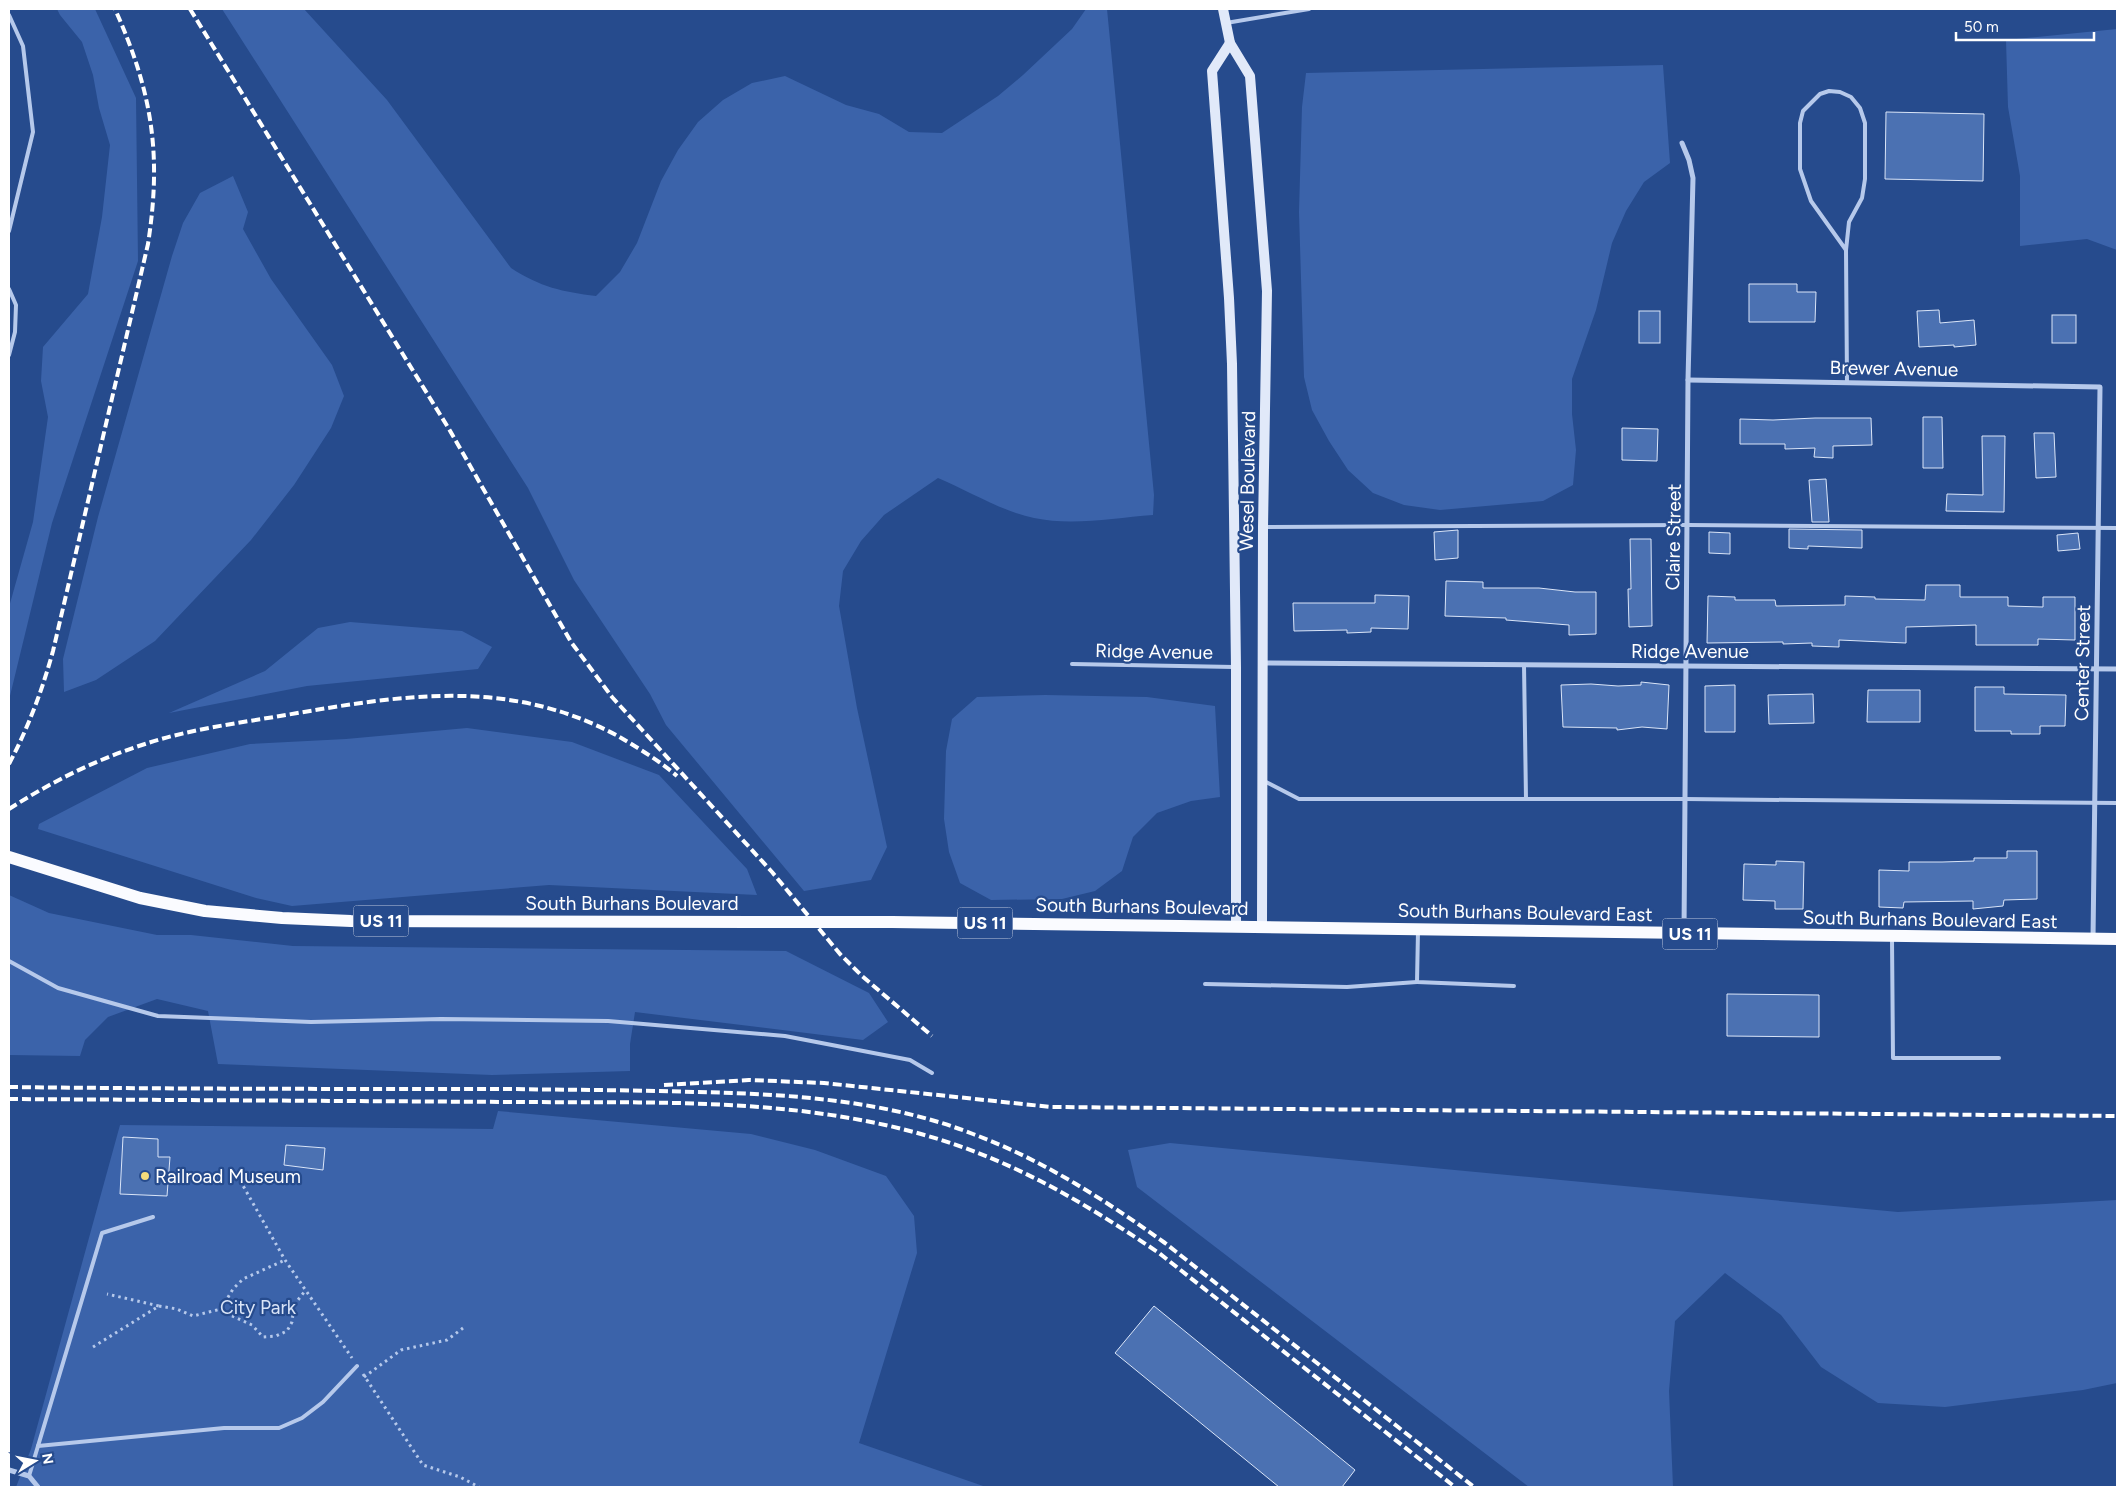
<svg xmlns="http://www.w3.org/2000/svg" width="2126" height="1496" font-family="Figtree,sans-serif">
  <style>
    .green { fill: #3b63aa }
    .building { fill: #4b71b2; stroke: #dae5f8 }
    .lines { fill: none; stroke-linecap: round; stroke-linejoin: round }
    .path { stroke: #b6c9eb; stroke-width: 3; stroke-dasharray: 2.5 4; stroke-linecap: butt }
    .service { stroke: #b6c9eb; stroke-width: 4 }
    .minor { stroke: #b6c9eb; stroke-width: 5 }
    .secondary { stroke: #e1e9f9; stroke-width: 10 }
    .primary { stroke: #fafbff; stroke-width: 12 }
    .rail { stroke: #fff; stroke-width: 4; stroke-dasharray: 9 4; stroke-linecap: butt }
    .primary-bridge { stroke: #fafbff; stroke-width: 12 }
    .poi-dot { fill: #f4db7b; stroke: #264b8d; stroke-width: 2 }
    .labels { text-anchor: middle; stroke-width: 4.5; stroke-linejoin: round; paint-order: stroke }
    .shield { fill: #264b8d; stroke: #bec9dd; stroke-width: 1 }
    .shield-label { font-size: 18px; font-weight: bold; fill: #fff }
    .street-label { font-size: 19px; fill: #fff; stroke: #264b8d }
    .poi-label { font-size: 19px; fill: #fff; stroke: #264b8d; text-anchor: start }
    .park-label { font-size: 19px; fill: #dae5f8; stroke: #264b8d }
  </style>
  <rect width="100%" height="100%" fill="#264b8d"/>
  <g class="green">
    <polygon points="57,9 95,9 136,98 138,261 52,523 9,700 9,607 33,522 48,417 41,381 43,347 88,294 102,217 110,145 99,108 93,75 82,42 60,15"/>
    <path d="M222,9H304L387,100L511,268C540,287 563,292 596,296L620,272L637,243L661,181L678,150L698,122L723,100L752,83L785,76L846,105L879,114L909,132L942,133L998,96L1023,75L1072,29L1086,9H1107L1154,495L1153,515C1114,518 1072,526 1034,518C1001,511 969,491 938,478L884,515L861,541L843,571L839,606L857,708L887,847L871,880L804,891L666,725L650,694L574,580L528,488Z"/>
    <polygon points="2117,29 2117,250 2087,239 2020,246 2020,176 2008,107 2006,40"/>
    <polygon points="1663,65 1670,163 1644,182 1626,211 1612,243 1596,310 1572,379 1572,414 1576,450 1573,485 1543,501 1440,510 1404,505 1373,493 1348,470 1329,441 1312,410 1304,377 1299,212 1302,107 1306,73"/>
    <polygon points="233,176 248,212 243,229 271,279 332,365 344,396 331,428 294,485 251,540 155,641 96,680 64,692 63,659 98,517 172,256 183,223 200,193"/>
    <polygon points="350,622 462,631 492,647 478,669 307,686 169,713 265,671 318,628"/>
    <polygon points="1045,695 1147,697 1215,706 1220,797 1191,801 1157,813 1133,837 1122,871 1095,891 1062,899 991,900 960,883 949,852 944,819 946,751 952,719 977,697"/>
    <polygon points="467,728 572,742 659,775 747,869 757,895 549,885 292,906 256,898 38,829 39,824 147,768 250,744 346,739"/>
    <polygon points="9,895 49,913 157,935 191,935 293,946 786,951 869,993 888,1022 863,1040 635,1012 630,1044 630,1071 492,1075 218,1064 208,1011 157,999 108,1017 85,1040 80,1056 9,1055"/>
    <polygon points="498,1111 751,1134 815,1150 886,1176 914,1216 917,1253 859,1443 986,1487 16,1487 31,1449 120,1125 493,1129"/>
    <polygon points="1170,1143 1898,1212 2117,1200 2117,1383 2083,1390 1945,1407 1878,1403 1821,1367 1781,1315 1725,1273 1675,1321 1669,1391 1673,1487 1529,1487 1137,1187 1128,1150"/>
  </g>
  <g class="building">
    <polygon points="1886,112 1984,114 1983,181 1885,179"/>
    <polygon points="1749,284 1797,284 1797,292 1816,292 1815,322 1749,322"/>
    <polygon points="1939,310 1940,323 1974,320 1976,345 1954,347 1954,345 1919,347 1917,311"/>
    <rect x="1639" y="311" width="21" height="32"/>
    <rect x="2052" y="315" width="24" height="28"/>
    <polygon points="1923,417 1942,417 1943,468 1923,468"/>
    <polygon points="1815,418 1871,418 1872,445 1833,446 1833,458 1814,457 1815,448 1785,449 1785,444 1740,444 1740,419 1773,420"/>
    <polygon points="1622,428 1658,429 1657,461 1622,460"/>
    <polygon points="2034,433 2054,433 2056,477 2036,478"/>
    <polygon points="1982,436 2005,436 2004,512 1946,511 1947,494 1983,495"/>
    <polygon points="1826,479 1829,522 1812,522 1809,480"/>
    <polygon points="1789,529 1862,530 1862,548 1808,546 1808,549 1789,548"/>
    <polygon points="1458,530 1458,558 1435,560 1434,532"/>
    <polygon points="1709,532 1730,533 1730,554 1709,553"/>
    <polygon points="2078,533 2080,549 2058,551 2057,535"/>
    <polygon points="1630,539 1651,539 1652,626 1629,627 1628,589 1631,589"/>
    <polygon points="1446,581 1483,582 1483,588 1539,588 1575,592 1596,592 1596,634 1569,635 1569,625 1506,620 1506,618 1445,616"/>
    <polygon points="1926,585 1960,585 1960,597 2008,597 2008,606 2043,607 2043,597 2075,597 2075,640 2038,639 2038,645 1976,645 1976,625 1906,627 1906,643 1839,640 1839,647 1812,646 1812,643 1783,644 1783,642 1707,643 1708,596 1735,597 1735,600 1775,600 1776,606 1845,605 1845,596 1875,597 1875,599 1925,600"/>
    <polygon points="1375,595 1409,596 1408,629 1371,628 1371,632 1347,633 1347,630 1294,631 1293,603 1375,603"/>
    <polygon points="1641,682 1669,685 1667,729 1642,727 1617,730 1617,728 1563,727 1561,685 1591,684 1618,686 1641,685"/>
    <polygon points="1735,685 1735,732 1705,732 1705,686"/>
    <polygon points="1975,687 2004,687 2004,694 2066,695 2065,726 2040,726 2040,734 2011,734 2011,731 1975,731"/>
    <polygon points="1868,690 1920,690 1920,722 1867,722"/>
    <polygon points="1813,694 1814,723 1769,724 1768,695"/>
    <polygon points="2007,851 2037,851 2037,899 2004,900 2003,906 1973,909 1973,901 1904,902 1903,908 1879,907 1879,870 1909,871 1909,862 1942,862 1974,861 1974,858 2007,858"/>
    <polygon points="1776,861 1804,862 1803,909 1775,909 1775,901 1743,900 1744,864 1776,865"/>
    <polygon points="1727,994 1819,995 1819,1037 1727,1036"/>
    <polygon points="123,1137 158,1139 158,1157 170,1157 167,1196 120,1194"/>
    <polygon points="286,1145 325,1148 323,1170 284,1165"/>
    <polygon points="1154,1306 1355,1470 1342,1487 1279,1487 1115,1353"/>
  </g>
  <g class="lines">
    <g class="path">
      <polyline points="237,1175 285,1260 352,1358"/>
      <polyline points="159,1306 177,1309 193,1316 221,1309 233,1289 243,1279 285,1260"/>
      <polyline points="221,1309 228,1314 252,1325 263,1337 276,1336 287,1331 292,1322 294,1305 305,1291"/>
      <polyline points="93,1347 159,1306 107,1294"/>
      <polyline points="363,1374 423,1465 460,1477 479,1487"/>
      <polyline points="364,1377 401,1350 447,1340 463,1328"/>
    </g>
    <g class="service">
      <polyline points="9,15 23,46 33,132 9,231"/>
      <polyline points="1226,23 1309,9"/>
      <polyline points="1846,250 1811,201 1800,169 1800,123 1803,111 1820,94 1829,91 1840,92 1851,97 1860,108 1865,123 1865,179 1862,198 1849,222 1846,250 1847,383"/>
      <polyline points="9,289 16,305 15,332 9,355"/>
      <polyline points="1265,527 1688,525 2117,528"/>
      <polyline points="1072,664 1234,667"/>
      <polyline points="1524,665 1526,799"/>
      <polyline points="1264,781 1299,799 1685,799 2117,803"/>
      <polyline points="1418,931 1417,982 1514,986"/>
      <polyline points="1892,939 1893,1058 1999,1058"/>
      <polyline points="9,961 58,988 158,1016 311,1022 441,1019 608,1021 785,1036 910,1060 932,1073"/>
      <polyline points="1205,984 1347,987 1417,982"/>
      <polyline points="38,1446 224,1428 279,1428 302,1418 323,1402 357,1366"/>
      <polyline points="29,1476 102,1233 153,1217"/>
    </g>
    <g class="minor">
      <polyline points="1682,143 1689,160 1693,178 1688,380 1684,934"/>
      <polyline points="1688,380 2100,387 2093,939"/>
      <polyline points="1263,663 2117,669"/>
      <polyline points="9,1470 29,1476 38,1487"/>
    </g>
    <g class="secondary">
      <polyline points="1223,9 1230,43 1250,76 1267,291 1263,527 1262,926"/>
      <polyline points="1230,43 1212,71 1229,298 1232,364 1236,667 1236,925"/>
    </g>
    <g class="primary">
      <polyline points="9,857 140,898 205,911 282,918 351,921 754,922"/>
      <path d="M892,922C1301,926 1709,935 2117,939"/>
    </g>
    <g class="rail">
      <polyline points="190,9 449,429 571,642 612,697 772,872 840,954 862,976 932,1036"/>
      <path d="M9,764C28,728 42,691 53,651L148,244C162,153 152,92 115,9"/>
      <path d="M9,809C51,782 97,759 145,744C190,729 239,723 286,715C403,695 508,677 618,736C638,748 660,761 677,776"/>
      <polyline points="664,1085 749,1080 824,1083 1051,1107 2117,1116"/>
      <path d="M9,1087C176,1089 344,1089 511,1089C573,1090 635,1090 697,1092C789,1094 886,1100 973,1134C1043,1160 1105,1200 1165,1243L1474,1487"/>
      <path d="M9,1099C177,1100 345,1101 514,1102C650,1103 789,1097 921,1134C1011,1159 1082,1201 1159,1253L1455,1487"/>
    </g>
    <polyline class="primary-bridge" points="754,922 892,922"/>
  </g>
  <circle class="poi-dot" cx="145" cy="1176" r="5"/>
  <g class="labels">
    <g class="shield">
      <rect x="353.5" y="905.5" width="55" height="31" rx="4"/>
      <rect x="957.5" y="907.5" width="55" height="31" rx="4"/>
      <rect x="1662.5" y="918.5" width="55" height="31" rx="4"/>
    </g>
    <g class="shield-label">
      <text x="381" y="927">US 11</text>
      <text x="985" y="929">US 11</text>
      <text x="1690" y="940">US 11</text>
    </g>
    <g class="street-label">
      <text transform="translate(1894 368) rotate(1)" y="7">Brewer Avenue</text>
      <text transform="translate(1247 481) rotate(-89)" y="7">Wesel Boulevard</text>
      <text transform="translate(1673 537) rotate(-89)" y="7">Claire Street</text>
      <text transform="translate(1154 651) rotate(1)" y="7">Ridge Avenue</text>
      <text x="1690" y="658">Ridge Avenue</text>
      <text transform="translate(2082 663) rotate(-89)" y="7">Center Street</text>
      <text x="632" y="910">South Burhans Boulevard</text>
      <text transform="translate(1142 906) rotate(1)" y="7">South Burhans Boulevard</text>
      <text transform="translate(1525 912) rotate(1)" y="7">South Burhans Boulevard East</text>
      <text transform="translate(1930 919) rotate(1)" y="7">South Burhans Boulevard East</text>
    </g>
    <g class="poi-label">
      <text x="155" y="1183">Railroad Museum</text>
    </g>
    <g class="park-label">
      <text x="258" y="1314">City Park</text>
    </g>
  </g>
  <rect width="2126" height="1496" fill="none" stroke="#ffffff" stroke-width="20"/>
  <g transform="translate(35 1461) rotate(80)" stroke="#264b8d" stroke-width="4" paint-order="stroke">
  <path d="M0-4L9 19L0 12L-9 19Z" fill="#ffffff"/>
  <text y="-8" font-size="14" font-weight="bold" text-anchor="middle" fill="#ffffff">N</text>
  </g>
  <path d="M1956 32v8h138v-8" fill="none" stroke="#ffffff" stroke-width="2.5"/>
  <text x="1964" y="32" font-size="15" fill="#ffffff" stroke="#264b8d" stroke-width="4" paint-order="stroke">50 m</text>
</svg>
